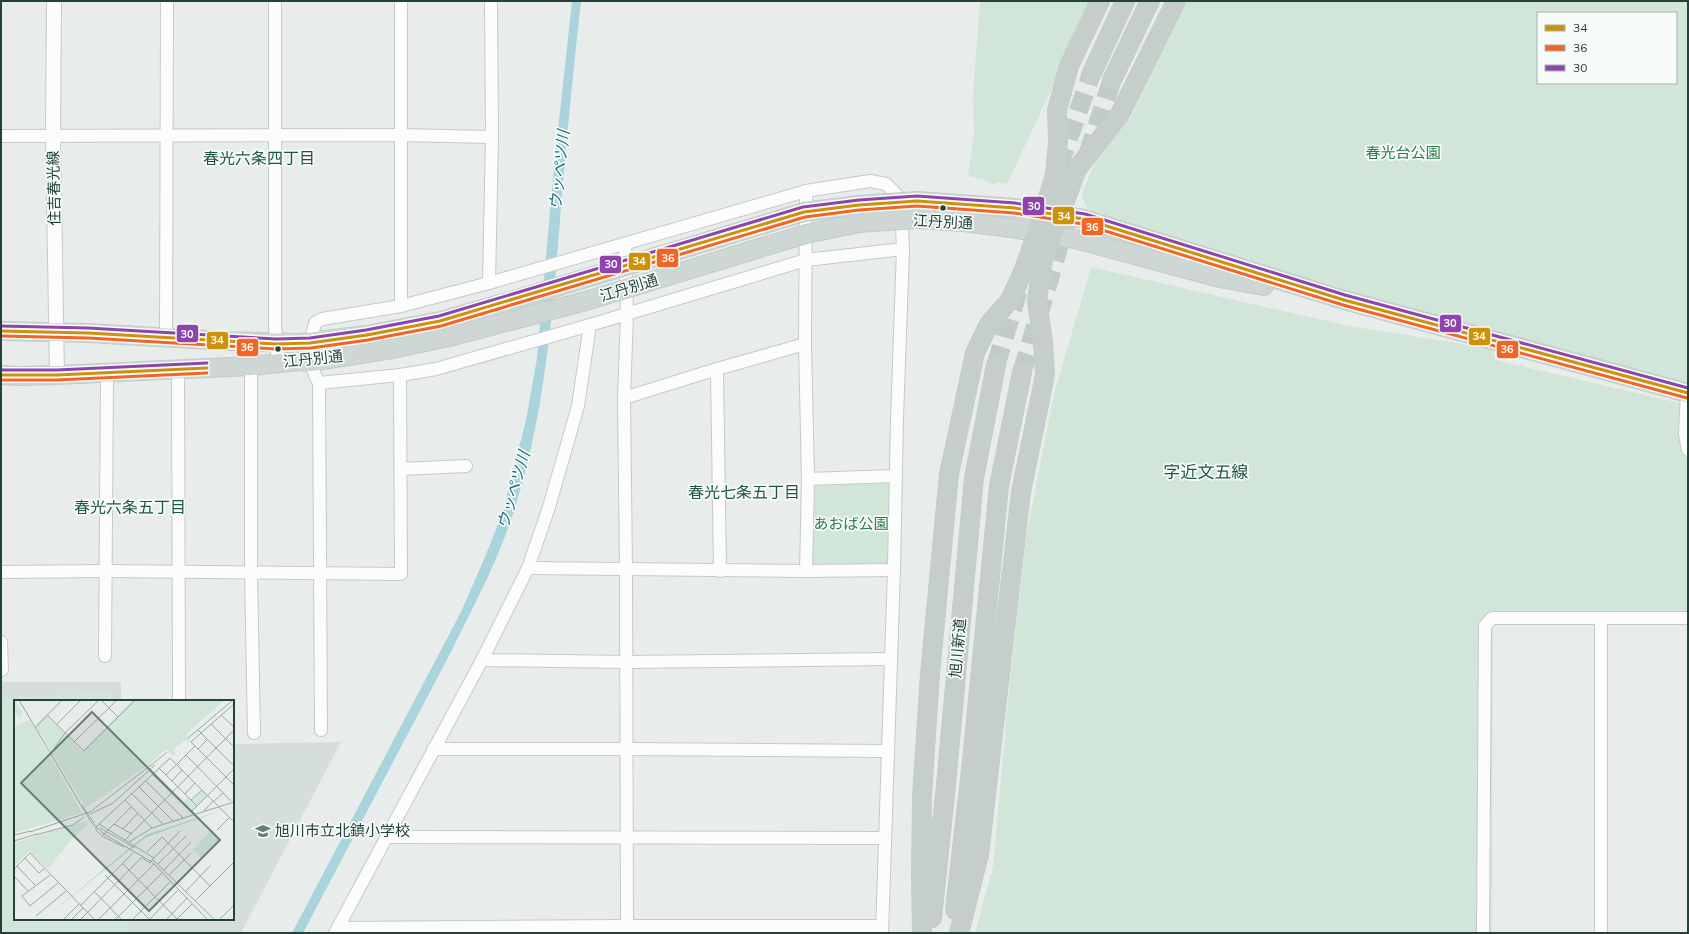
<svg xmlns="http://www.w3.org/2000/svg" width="1689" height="934" font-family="Mulish,'Noto Sans JP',sans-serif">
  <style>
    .built { fill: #d6dedb }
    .green { fill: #d1e6d8; fill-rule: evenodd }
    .water { fill: #a9d4db }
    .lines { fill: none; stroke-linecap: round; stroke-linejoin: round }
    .trunk-tunnel { stroke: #c1cbc8; stroke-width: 19; stroke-dasharray: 19 10; stroke-linecap: butt }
    .minor-casing { stroke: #c5cac8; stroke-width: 14 }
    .tertiary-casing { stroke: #c5cac8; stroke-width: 16 }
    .primary-casing { stroke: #c3ccc9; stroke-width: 20 }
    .trunk-casing { stroke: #c3ccc9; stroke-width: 20 }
    .minor { stroke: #fcfcfc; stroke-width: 12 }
    .tertiary { stroke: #fcfcfc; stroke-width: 14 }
    .primary { stroke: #cfd7d5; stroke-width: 18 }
    .trunk { stroke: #c6cecc; stroke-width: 19 }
    .primary-bridge-casing { stroke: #c3ccc9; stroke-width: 20; stroke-linecap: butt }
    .primary-bridge { stroke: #cfd7d5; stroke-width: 18 }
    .bus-1-casing { stroke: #f7fbf9; stroke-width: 6 }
    .bus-2-casing { stroke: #f7fbf9; stroke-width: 6 }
    .bus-3-casing { stroke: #f7fbf9; stroke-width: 6 }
    .bus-1 { stroke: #cd920c; stroke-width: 3 }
    .bus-2 { stroke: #f26522; stroke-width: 3 }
    .bus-3 { stroke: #8e44ad; stroke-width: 3 }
    .bus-dot { fill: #24423a; stroke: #f7fbf9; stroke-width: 1.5 }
    .labels { text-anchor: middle; stroke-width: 3.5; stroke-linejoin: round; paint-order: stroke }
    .park-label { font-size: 15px; fill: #2d7a4b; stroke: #f7fbf9 }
    .street-label { font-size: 15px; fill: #24423a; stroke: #f7fbf9 }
    .poi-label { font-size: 15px; fill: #24423a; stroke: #f7fbf9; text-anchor: start }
    .neighbourhood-label { font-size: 16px; fill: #1f5548; stroke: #f7fbf9 }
    .water-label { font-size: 16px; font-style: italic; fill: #1c6f80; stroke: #f7fbf9 }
    .quarter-label { font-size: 17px; fill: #1f5548; stroke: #f7fbf9 }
    .inset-road { fill: none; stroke: #9aa9a4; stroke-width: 1 }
    .view { fill: #697e78; fill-opacity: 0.15; stroke: #697e78; stroke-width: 2 }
    .inset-edge { fill: none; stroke: #24423a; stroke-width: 2 }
    .line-badge { stroke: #f7fbf9; stroke-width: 1.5 }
    .badge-label { font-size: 11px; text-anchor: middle; font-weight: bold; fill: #fff }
  </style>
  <rect width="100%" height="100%" fill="#e8edeb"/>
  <polygon class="built" points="1,682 121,682 121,701 15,701 15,919 233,919 233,744 341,742 241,933 1,933"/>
  <g class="green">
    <polygon points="980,1 1093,1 1007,184 997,182 992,185 983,179 968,176 974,134 973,95"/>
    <path d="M1187,1H1688V384L1346,296L1099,218L1087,208L1082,196L1084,188L1099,154L1130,119L1166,41ZM1538,13H1676V83H1538Z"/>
    <polygon points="1091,267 1349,326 1494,349 1495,360 1688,405 1688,615 1493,613 1492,933 975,933 993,867 1008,700 1027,532 1054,394"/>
    <polygon points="895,476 894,570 806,571 808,479"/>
    <polygon points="110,693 110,701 15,701 15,919 127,919 127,933 1,933 1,698"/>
  </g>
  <path class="water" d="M572,1H581C574,66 567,130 562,195C553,307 546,424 507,531C492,572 471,611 452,650L303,933H292L461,612L487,552L503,511L526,420L537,358L554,167Z"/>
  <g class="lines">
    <g class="trunk-tunnel">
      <polyline points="1088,154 1112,80"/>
      <polyline points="1059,166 1091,75"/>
      <polyline points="996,365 1019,288"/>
      <polyline points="1022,372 1066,222"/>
    </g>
    <g class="minor-casing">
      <g id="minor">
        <polyline points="275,1 275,326 278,363"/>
        <polyline points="401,1 401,306"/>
        <polyline points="1,136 400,135 492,137"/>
        <polyline points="806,191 805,344 808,479 806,571"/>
        <polyline points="625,244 627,313 624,398 626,570 627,933"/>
        <polyline points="489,283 492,137 491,1"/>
        <polyline points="166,338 167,1"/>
        <polyline points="251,366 251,572 254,733"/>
        <polyline points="178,369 179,701"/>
        <polyline points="717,369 720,571"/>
        <polyline points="319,383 321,730"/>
        <polyline points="1687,393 1685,434 1688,450"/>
        <polyline points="624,398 717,369 805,344"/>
        <polyline points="401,469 466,466"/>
        <polyline points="808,479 895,476"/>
        <polyline points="528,568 806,571 894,570"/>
        <polyline points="1,572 107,571 401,574 400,375"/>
        <polyline points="1601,619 1601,933"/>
        <polyline points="1,642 2,670"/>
        <polyline points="105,656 107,373"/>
        <polyline points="482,660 626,662 890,659"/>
        <polyline points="433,749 626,749 887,751"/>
        <polyline points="388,837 884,838"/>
        <polyline points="338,928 627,926 882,926"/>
        <polyline points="335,933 482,660 528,568 549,507 578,406 590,325"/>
        <path d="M882,933L894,570L897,418L903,249L901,205L897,195L886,184L870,181L806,191L489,283L401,306L322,319L315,323C309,346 307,362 319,383L400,375L436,369L590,325L806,260L903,249"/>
        <polyline points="1483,933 1485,626 1492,618 1688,618"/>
      </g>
    </g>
    <g class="tertiary-casing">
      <polyline id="tertiary" points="54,1 53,136 57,375"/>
    </g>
    <g class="primary-casing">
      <g id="primary">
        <polyline points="917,201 1015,208 1084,219 1344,300 1688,393"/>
        <polyline points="916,219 964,222 1011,228 1079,240 1220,278 1264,286"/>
        <polyline points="1,331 88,333 228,341 299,343 367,335 440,321 514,300"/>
        <polyline points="1,375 18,376 57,375 251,366 299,361 310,362 392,349 449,337 510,321"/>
      </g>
    </g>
    <g class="trunk-casing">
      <g id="trunk">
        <polyline points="1091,75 1125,1"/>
        <polyline points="1112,80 1150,1"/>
        <polyline points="955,910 972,761 999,486 1022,372"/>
        <polyline points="932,918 946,785 974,478 996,365"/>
        <polyline points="922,933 921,875 922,796 930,674 949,474 975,353 989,324 1010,300 1023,272 1037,233 1055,175 1058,142 1057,110 1069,66 1100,1"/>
        <polyline points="959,933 979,855 1021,492 1045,375 1043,342 1037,301 1043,260 1077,169 1120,114 1176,1"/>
      </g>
    </g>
    <use href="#minor" class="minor"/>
    <use href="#tertiary" class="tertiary"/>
    <use href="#primary" class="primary"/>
    <use href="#trunk" class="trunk"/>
    <g class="primary-bridge-casing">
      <g id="primary-bridge">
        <polyline points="514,300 804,212 859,205 917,201"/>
        <polyline points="510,321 586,301 806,234 859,223 916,219"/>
      </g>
    </g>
    <use href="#primary-bridge" class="primary-bridge"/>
    <g class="bus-1-casing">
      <g id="bus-1">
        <polyline points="1,331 88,333 276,344 310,343 367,335 440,321 804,212 859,205 917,201 1015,208 1084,219 1344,300 1688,393"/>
        <polyline points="1,375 57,375 207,368"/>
      </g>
    </g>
    <g class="bus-2-casing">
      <g id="bus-2">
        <polyline points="1,336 88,338 276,349 311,348 368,340 441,326 805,217 859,210 917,206 1014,213 1083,224 1343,305 1687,398"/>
        <polyline points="1,380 57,380 207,373"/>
      </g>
    </g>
    <g class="bus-3-casing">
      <g id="bus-3">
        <polyline points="1,326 88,328 276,339 310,338 366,330 439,316 803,207 859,200 917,196 1015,203 1085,214 1345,295 1688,388"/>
        <polyline points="1,370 57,370 207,363"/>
      </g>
    </g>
    <use href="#bus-1" class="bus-1"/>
    <use href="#bus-2" class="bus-2"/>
    <use href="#bus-3" class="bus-3"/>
  </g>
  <defs>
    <g id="school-bare" transform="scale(1.2)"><path d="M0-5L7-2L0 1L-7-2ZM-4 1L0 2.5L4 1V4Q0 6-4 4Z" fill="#697e78" stroke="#f7fbf9" stroke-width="2.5" paint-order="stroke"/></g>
  </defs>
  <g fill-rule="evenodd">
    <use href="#school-bare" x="263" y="831"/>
  </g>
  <g class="bus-dot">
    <circle cx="943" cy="208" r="3.5"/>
    <circle cx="278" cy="349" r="3.5"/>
  </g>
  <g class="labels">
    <g class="park-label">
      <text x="1403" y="158">春光台公園</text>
      <text x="851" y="529">あおば公園</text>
    </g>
    <g class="street-label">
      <text transform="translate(54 188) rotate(-91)" y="5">住吉春光線</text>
      <text transform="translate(943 222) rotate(3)" y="5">江丹別通</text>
      <text transform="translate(629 288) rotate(-17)" y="5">江丹別通</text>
      <text transform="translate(313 359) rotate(-6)" y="5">江丹別通</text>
      <text transform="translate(958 648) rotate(-85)" y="5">旭川新道</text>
    </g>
    <g class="poi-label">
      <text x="275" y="836">旭川市立北鎮小学校</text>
    </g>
    <g class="neighbourhood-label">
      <text x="259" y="164">春光六条四丁目</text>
      <text x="744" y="498">春光七条五丁目</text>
      <text x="130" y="513">春光六条五丁目</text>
    </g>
    <g class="water-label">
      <text transform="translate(559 170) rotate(-84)" y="6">ウッペツ川</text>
      <text transform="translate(513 490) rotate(-74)" y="6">ウッペツ川</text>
    </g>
    <g class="quarter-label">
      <text x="1206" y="478">字近文五線</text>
    </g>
  </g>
  <g transform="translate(14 700)">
    <rect width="220" height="220" fill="#e8edeb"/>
    <path d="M0,0L8,11L7,20L0,12ZM119,0H211L172,34L177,40L174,42L171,40L159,50L162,53L160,56L152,49L137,63L72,108L21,26L32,14L68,51ZM16,20L68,113L0,133V28L7,22ZM188,90L194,95L177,112L168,103L174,97L177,100ZM72,121L75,124L56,141L34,169L15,151L0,166V143ZM198,129L207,140L188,158L179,150Z" fill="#d1e6d8"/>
    <path d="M220,106L132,137L28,220L132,135Z" fill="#a9d4db"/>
    <path class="inset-road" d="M5,0L77,122L90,134L138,162L194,220M87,0L104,17M33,15L70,51L121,0M207,15L220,27M197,24L220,47M42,25L67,0M21,28L48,0M184,30L187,33L220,4M174,38L219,0M60,42L103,0M184,49L193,40M37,53L51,33L85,0M172,55L217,101M136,66L153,52M220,66L187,33L177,42L220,85M145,68L183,106M138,74L180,115M152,75L181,46M132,81L169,118M158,81L168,70M125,87L159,121M117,93L149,124M171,94L181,83M111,100L138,128M177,100L188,90M199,102L209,93M68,105L80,123M177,112L220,69M189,112L199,101M76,114L99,103L141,65M85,124L140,158L136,163L128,158M100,124L118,134M86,128L121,148M109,129L124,113M203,130L215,118M16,132L76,112L137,65M0,135L17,131M21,135L59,125L70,117M89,135L117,107M111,140L220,30M0,141L23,134M115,142L138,128L220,102M110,147L88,136L82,130V127L156,58L220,122M133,152L148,137L196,186M11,158L25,173L30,169M140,158L166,131M139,160L201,220M108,163L163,219M144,164L172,136M3,166L21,185M0,169L16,153L81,220M150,170L177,142M36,175L8,196L16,206L44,183M91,175L136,220M155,175L177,153M0,176L14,191M164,183L186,160M80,191L108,220M172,191L197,165M181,201L220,162M66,206L119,153M22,216L52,191M136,219L164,190M49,220L65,204M57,220L69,208M66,220L128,157M84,220L140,164M101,220L148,173M118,220L157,181M152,220L173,198M162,220L178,204M205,220L220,205"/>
    <path class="view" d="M78,12L206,140L135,211L7,83Z"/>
    <rect width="220" height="220" class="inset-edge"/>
  </g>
  <g class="line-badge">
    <rect x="1022" y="196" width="23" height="20" rx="4" fill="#8e44ad"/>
    <rect x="1052" y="206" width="23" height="19" rx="4" fill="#cd920c"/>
    <rect x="1081" y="217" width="23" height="19" rx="4" fill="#f26522"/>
    <rect x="656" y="248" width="23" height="20" rx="4" fill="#f26522"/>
    <rect x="628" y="252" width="23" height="19" rx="4" fill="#cd920c"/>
    <rect x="599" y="255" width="23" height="19" rx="4" fill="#8e44ad"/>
    <rect x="1439" y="314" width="23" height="19" rx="4" fill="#8e44ad"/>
    <rect x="176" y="324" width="23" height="19" rx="4" fill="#8e44ad"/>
    <rect x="1468" y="327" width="23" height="19" rx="4" fill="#cd920c"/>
    <rect x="206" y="331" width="23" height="19" rx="4" fill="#cd920c"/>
    <rect x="236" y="338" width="23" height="19" rx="4" fill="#f26522"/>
    <rect x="1496" y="340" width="23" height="19" rx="4" fill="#f26522"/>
  </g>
  <g class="badge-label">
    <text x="1034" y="210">30</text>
    <text x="1064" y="220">34</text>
    <text x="1092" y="231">36</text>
    <text x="668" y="262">36</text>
    <text x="639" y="265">34</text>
    <text x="611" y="268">30</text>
    <text x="1450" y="327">30</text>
    <text x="187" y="338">30</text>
    <text x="1479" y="340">34</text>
    <text x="217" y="344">34</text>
    <text x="247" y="351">36</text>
    <text x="1507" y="353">36</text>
  </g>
  <rect width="1689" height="934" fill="none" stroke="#24423a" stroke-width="4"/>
  <rect x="1537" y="12" width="140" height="72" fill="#f7fbf9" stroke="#a3b1ad"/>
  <rect x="1545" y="25" width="20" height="6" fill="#cd920c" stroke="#a3b1ad"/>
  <text x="1573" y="32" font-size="12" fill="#24423a">34</text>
  <rect x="1545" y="45" width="20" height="6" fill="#f26522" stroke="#a3b1ad"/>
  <text x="1573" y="52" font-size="12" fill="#24423a">36</text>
  <rect x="1545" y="65" width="20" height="6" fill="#8e44ad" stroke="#a3b1ad"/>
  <text x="1573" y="72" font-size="12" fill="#24423a">30</text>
</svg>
